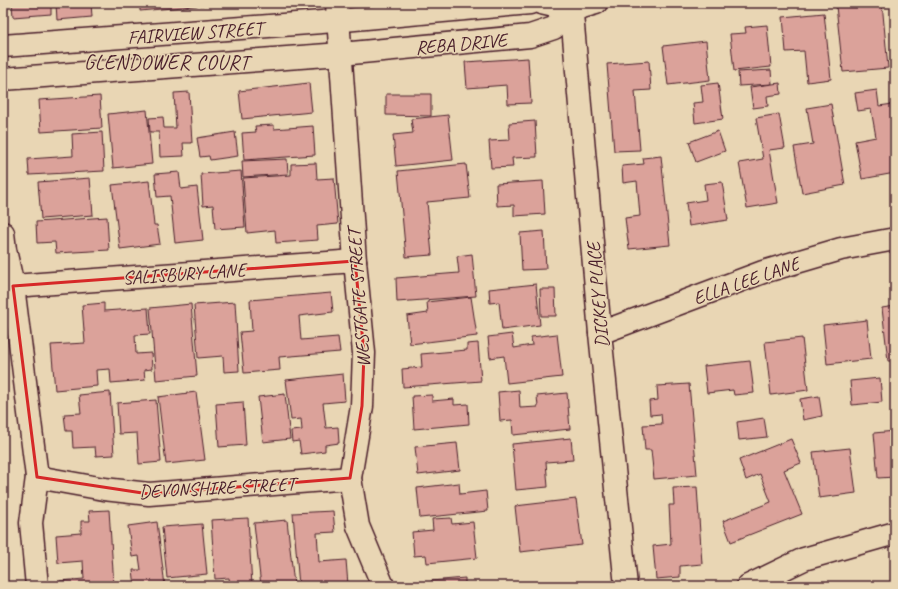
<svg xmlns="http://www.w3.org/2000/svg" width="898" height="589" font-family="Caveat,sans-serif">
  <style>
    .building { fill: #dba29a; stroke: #4a1f2b }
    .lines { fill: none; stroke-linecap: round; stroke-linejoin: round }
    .street-casing { stroke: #4a1f2b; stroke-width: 25 }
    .secondary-casing { stroke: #4a1f2b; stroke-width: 25 }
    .street { stroke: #e9d6b4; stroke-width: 22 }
    .secondary { stroke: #e9d6b4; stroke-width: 22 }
    .marked { fill: none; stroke: #d62828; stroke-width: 3; stroke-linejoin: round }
    .labels { text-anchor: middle; stroke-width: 3; stroke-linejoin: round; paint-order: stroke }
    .street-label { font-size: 19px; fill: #4a1f2b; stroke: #e9d6b4 }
    .neighbourhood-label { font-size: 20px; letter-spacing: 1px; fill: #4a1f2b; stroke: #e9d6b4 }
  </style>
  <rect width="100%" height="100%" fill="#e9d6b4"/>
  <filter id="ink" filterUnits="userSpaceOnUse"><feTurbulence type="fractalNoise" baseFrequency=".025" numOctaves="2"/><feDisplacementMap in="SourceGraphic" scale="8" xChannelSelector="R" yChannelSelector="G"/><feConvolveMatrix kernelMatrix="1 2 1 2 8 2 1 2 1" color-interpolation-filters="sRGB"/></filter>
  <g filter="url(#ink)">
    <g class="building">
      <polygon points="12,3 51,3 51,14 13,17"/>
      <polygon points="56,3 91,3 92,17 57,20"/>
      <polygon points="140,3 225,3 140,11"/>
      <polygon points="867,3 882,3 888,68 843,72 836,6"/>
      <polygon points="824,13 831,79 807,82 804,51 786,52 783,17"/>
      <polygon points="767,25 771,67 734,71 730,34 746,33 745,27"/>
      <polygon points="706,41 710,80 668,85 663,46"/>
      <polygon points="528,58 531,103 508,104 507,85 467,88 465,62"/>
      <polygon points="649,61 651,90 635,91 640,150 614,151 607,64"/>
      <polygon points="771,70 772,84 739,86 738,72"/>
      <polygon points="309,83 312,112 242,119 239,91"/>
      <polygon points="718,83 723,119 695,123 693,103 703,102 701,85"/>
      <polygon points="780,83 781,94 767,96 768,106 753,108 750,87"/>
      <polygon points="877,90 879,106 893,104 895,117 895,173 862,179 855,141 876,137 871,109 858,111 855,93"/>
      <polygon points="189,92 192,143 183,143 184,156 160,157 159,132 150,132 149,118 163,117 164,128 176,128 174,93"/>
      <polygon points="386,94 431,94 431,116 386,115"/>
      <polygon points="100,96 102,128 41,132 39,100"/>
      <polygon points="831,104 845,185 802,193 794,147 813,144 807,108"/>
      <polygon points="147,110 152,164 113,168 108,114"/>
      <polygon points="779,114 785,148 769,150 778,203 747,208 739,163 763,159 756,118"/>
      <polygon points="448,115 453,160 396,166 393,135 413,133 411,119"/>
      <polygon points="535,121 537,157 512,158 513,167 491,168 489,141 510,140 509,123"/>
      <polygon points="274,125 274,129 313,126 315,155 244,160 242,133 256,132 255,126"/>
      <polygon points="718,131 725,151 696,162 689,142"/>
      <polygon points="102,132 104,171 29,175 28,159 73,156 72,134"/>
      <polygon points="235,132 238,156 210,160 209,156 200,157 197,138"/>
      <polygon points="661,156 670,245 629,249 625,218 640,216 637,181 623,183 622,166 644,164 643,158"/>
      <polygon points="287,159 288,174 243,177 242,161"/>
      <polygon points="316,163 317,179 334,178 338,224 317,226 318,240 276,243 275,230 247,233 243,178 291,175 291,164"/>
      <polygon points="466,164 470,198 427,202 432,255 406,257 398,171"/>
      <polygon points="241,171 245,227 215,229 213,205 203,206 201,174"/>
      <polygon points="179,172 181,189 197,187 203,240 175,243 170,196 157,197 155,174"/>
      <polygon points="90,178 93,215 41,219 38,182"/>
      <polygon points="149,181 154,225 157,225 160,244 120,249 112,185"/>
      <polygon points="543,181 545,214 514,216 514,205 497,206 496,184"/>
      <polygon points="722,182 728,220 689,226 686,203 706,200 704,184"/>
      <polygon points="107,217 109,250 56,253 55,242 37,243 36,222"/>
      <polygon points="544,231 546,269 522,270 520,233"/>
      <polygon points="472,254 476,296 397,302 396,278 459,273 457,256"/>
      <polygon points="536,284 540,325 502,330 499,302 490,303 489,289"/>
      <polygon points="540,289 555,289 556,316 541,316"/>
      <polygon points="331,293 333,312 299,316 301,340 338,337 340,352 279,357 280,370 244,373 240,332 252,331 250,300"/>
      <polygon points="471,297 477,336 410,344 407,316 428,313 427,302"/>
      <polygon points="235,302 239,371 224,372 223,356 198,358 194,305"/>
      <polygon points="104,303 104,311 148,308 150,334 135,335 136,354 151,353 152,369 144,370 145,380 111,383 110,369 96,370 97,386 55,390 51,345 85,343 82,305"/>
      <polygon points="191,304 197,376 156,380 150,308"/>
      <polygon points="895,306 895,361 888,361 882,308"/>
      <polygon points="867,320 871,359 827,364 823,325"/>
      <polygon points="512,334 514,348 532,345 531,337 557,334 562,377 507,383 504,356 490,358 488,337"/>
      <polygon points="802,338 808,390 771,395 765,342"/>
      <polygon points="478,343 481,381 403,387 402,369 422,367 421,354 467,350 467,344"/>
      <polygon points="750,361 754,393 734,395 733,390 707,393 704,366"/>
      <polygon points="343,374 345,401 323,403 326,428 338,427 339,443 325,445 325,451 301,454 299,441 292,442 291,431 302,430 301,419 291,420 286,380"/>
      <polygon points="880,378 882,402 852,405 850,381"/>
      <polygon points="689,384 697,475 654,479 651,450 645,450 643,425 662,424 661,414 650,415 649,401 658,400 657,386"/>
      <polygon points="519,390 520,408 538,407 537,396 567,393 570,429 513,435 512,420 500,421 498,392"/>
      <polygon points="110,392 114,455 96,456 95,447 73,448 72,431 66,431 64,414 81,413 79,395"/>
      <polygon points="196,392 205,460 166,464 158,397"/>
      <polygon points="285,394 290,439 263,442 258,397"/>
      <polygon points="432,395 432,401 454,399 454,405 468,404 469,424 414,429 412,396"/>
      <polygon points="819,396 822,416 803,420 800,399"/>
      <polygon points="156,400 161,462 139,464 137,433 119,434 117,403"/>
      <polygon points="243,402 246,445 219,447 216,404"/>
      <polygon points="3,413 6,435 3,435"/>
      <polygon points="764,418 767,437 739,440 737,422"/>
      <polygon points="895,431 895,477 878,478 874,433"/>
      <polygon points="571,438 573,460 546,462 548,487 516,490 512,444"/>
      <polygon points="791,439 801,463 784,470 802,514 731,542 723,521 771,502 760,474 746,480 739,460"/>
      <polygon points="457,443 460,470 418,475 415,447"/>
      <polygon points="850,448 856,493 819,498 813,452"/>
      <polygon points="459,483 460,494 486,491 488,511 420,518 417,488"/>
      <polygon points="697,487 702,564 680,566 680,577 656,579 653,546 671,544 669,505 674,505 673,488"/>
      <polygon points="576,499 582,545 520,552 515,506"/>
      <polygon points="109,510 114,586 60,586 60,581 84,579 83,561 58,563 56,535 81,533 81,521 90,521 89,511"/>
      <polygon points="333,511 335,532 317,533 319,562 346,560 348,585 299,586 293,513"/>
      <polygon points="248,518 252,586 230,586 229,578 215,579 211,520"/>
      <polygon points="451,518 452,524 473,522 477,558 427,563 426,555 414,556 412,532 433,530 432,519"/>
      <polygon points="287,520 294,585 261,586 254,523"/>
      <polygon points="157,522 165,586 135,586 133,570 141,570 139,556 132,557 128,526"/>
      <polygon points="202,524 207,574 167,578 162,527"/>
      <polygon points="465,578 465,586 431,586 431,581"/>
      <polygon points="585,583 585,586 557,586"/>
    </g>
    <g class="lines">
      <g class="street-casing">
        <g id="street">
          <polyline points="337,3 355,261 364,353 362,406 350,478 358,526 383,586"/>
          <polyline points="571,3 600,333 626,586"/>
          <polyline points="3,233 5,250 13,286 37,477 31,523 37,586"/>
          <polyline points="13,286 355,261"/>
          <polyline points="600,333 763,272 841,249 895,239"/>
          <polyline points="37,477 104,489 149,494 350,478"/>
        </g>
      </g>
      <g class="secondary-casing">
        <g id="secondary">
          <polyline points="541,3 572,10 596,3"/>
          <polyline points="3,46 322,22 530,3"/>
          <polyline points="3,79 341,54 530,36 554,28 572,10"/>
          <polyline points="748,586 804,559 895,533"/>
        </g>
      </g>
      <use href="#street" class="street"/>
      <use href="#secondary" class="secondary"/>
    </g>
  </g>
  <path class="marked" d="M355,261L364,353L362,406L350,478L149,494L37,477L13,286Z"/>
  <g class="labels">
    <g class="street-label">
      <text transform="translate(195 32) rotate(-4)" y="7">FAIRVIEW STREET</text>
      <text transform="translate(461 43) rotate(-5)" y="7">REBA DRIVE</text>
      <text transform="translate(184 273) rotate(-4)" y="7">SALISBURY LANE</text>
      <text transform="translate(746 280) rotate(-19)" y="7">ELLA LEE LANE</text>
      <text transform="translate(597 295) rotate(-95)" y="7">DICKEY PLACE</text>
      <text transform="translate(358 298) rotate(-94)" y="7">WESTGATE STREET</text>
      <text transform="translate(217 487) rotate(-3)" y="7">DEVONSHIRE STREET</text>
    </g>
    <g class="neighbourhood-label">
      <text x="167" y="69">GLENDOWER COURT</text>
    </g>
  </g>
  <rect width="898" height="589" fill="none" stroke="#e9d6b4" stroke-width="16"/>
  <rect x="8" y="8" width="882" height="573" fill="none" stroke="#4a1f2b" stroke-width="1.5" filter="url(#ink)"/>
</svg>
